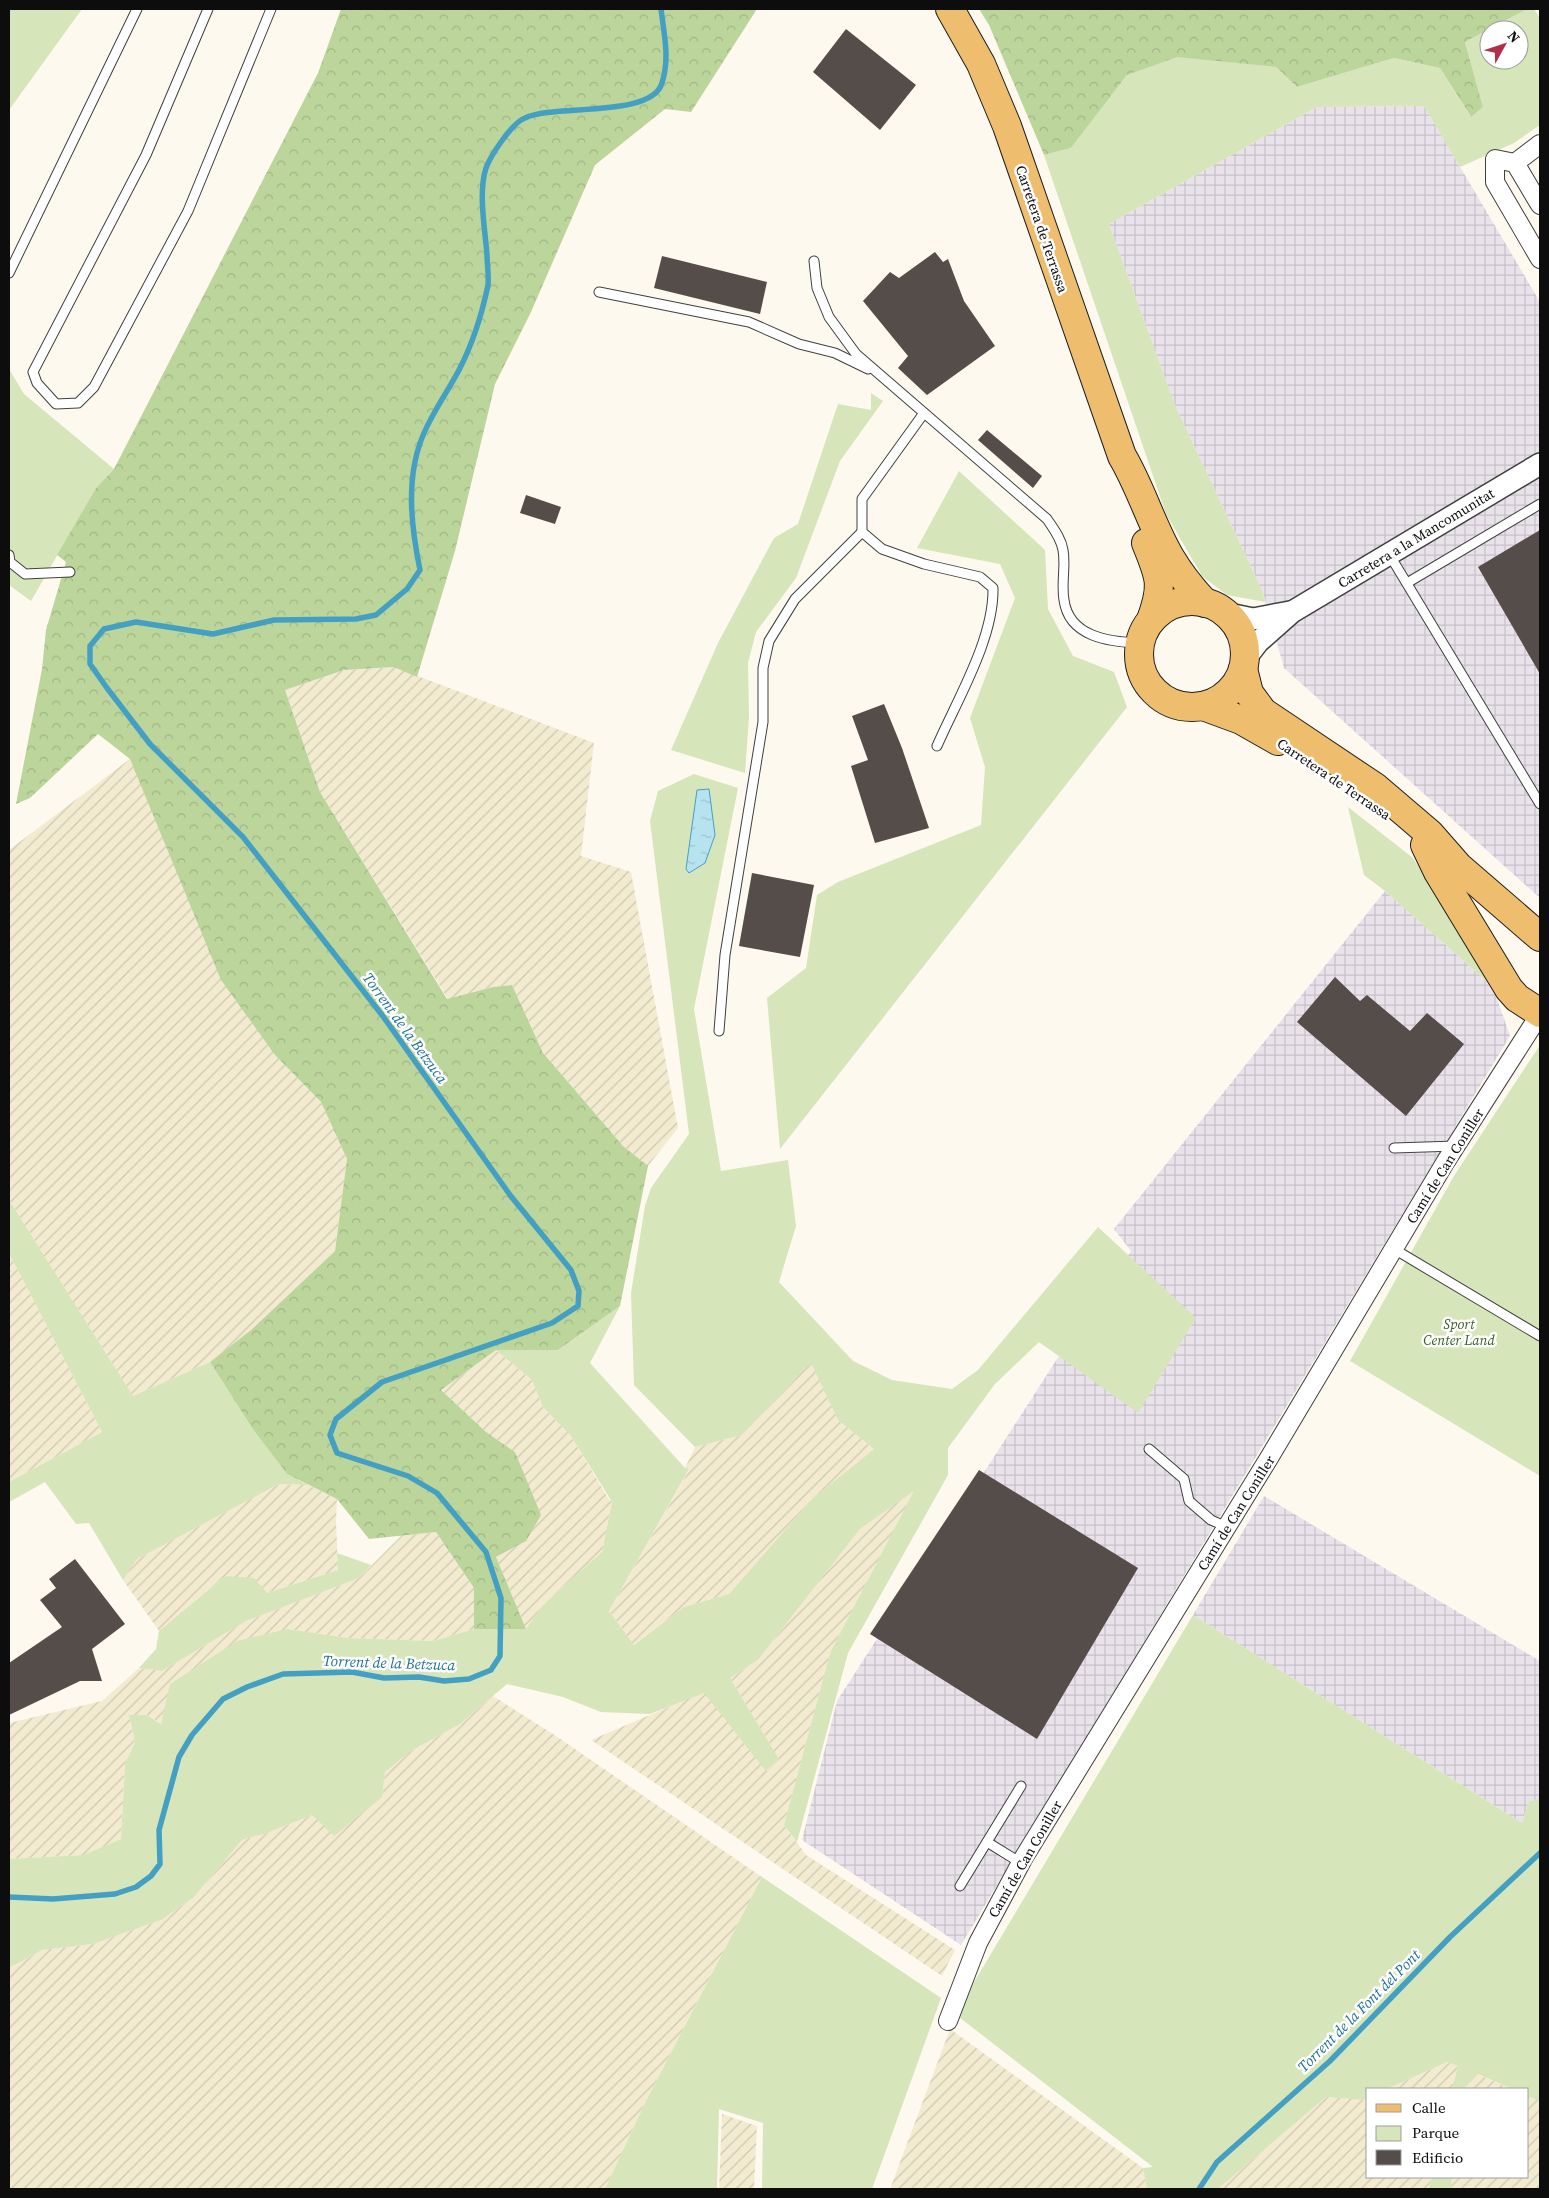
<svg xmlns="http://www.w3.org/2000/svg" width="1549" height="2198" font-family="'Source Serif 4',serif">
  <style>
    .industrial { fill: url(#industrial-grid) }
    .farmland { fill: url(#farmland-furrows) }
    .green { fill: #d6e5ba; fill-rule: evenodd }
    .forest { fill: url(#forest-crowns) }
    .water { fill: url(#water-ripples); stroke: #44a0c2 }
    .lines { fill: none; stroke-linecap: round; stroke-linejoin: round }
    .stream { stroke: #44a0c2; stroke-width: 5.5 }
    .building { fill: #554d4a }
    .service-casing { stroke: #404040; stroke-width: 11 }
    .minor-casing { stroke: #404040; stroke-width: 20 }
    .tertiary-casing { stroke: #404040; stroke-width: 24 }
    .primary-casing { stroke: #1e1e1e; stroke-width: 30 }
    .service { stroke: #fff; stroke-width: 9 }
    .minor { stroke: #fff; stroke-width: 18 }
    .tertiary { stroke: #fff; stroke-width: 21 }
    .primary { stroke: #eebe6e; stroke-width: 28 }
    .labels { text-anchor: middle; stroke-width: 5; stroke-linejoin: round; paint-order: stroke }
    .street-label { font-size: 14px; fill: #0d0d0d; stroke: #fff }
    .park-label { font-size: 14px; font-style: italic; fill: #375f22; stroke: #fff }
    .water-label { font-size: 15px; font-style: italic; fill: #207195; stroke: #fff }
  </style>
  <defs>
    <pattern id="industrial-grid" width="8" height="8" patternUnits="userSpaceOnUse" patternTransform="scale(1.25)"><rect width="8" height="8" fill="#e9e2eb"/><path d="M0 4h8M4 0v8" fill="none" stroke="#c7c1c8"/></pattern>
    <pattern id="farmland-furrows" width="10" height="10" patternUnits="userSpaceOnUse" patternTransform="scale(1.25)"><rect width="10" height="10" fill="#f2ebd0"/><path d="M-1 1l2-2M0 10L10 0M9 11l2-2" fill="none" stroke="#cec8b1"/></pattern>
    <pattern id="forest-crowns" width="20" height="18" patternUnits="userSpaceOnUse" patternTransform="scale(1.25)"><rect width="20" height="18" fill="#bcd59b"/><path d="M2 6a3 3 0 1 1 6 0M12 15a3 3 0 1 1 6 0" fill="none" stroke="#a0b684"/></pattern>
    <pattern id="water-ripples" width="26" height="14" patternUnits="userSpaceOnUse" patternTransform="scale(1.25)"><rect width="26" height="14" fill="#b7e3f1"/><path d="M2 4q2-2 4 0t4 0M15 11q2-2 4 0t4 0" fill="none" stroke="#9cc2cd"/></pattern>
  </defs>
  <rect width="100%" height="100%" fill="#fef9ee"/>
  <g class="industrial">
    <polygon points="1424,106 1540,302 1540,898 1284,668 1262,590 1175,405 1109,224 1317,107"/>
    <polygon points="1385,891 1493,987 1510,1036 961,1945 802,1840 837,1701 1055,1362 1131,1251 1114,1229"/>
    <polygon points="1264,1496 1540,1661 1540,1799 1529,1801 1522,1823 1193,1615"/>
  </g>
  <g class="farmland">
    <polygon points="394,667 594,743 581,856 631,872 678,1128 648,1166 623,1146 543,1053 512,985 493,987 448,999 320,792 285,690 344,670"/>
    <polygon points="130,759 186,891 275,1055 321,1102 347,1159 335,1251 251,1330 210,1362 133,1396 9,1200 9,850"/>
    <polygon points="9,1253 102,1432 9,1482"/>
    <polygon points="496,1350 532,1380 543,1407 571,1436 608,1498 612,1502 602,1552 544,1604 526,1629 496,1557 526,1541 515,1452 486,1432 441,1390"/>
    <polygon points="811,1362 838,1420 874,1449 812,1499 729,1594 684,1607 634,1645 609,1611 689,1470 685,1468 695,1447 742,1435"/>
    <polygon points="279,1484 308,1485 337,1499 336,1521 338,1570 267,1593 225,1576 159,1631 123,1580 137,1559"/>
    <polygon points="915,1490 830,1653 784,1825 806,1855 955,1950 942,1976 591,1740 704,1692 767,1771 779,1759 730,1678 758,1660 860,1529"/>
    <polygon points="436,1532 474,1588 474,1629 433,1641 348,1638 286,1629 162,1724 147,1715 129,1715 135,1742 125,1764 121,1839 83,1855 9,1859 9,1723 102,1701 139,1668 162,1671 246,1621 359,1578 402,1535"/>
    <polygon points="493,1696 553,1734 762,1877 645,2103 605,2189 9,2189 9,1968 42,1950 93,1944 161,1920 193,1898 242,1840 267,1833 312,1815 382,1797 385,1772 411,1751 460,1724"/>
    <polygon points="950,2029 1143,2168 1147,2189 890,2189"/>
    <polygon points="1447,2062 1458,2066 1452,2089 1387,2089"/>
    <polygon points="1477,2074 1512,2089 1464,2089"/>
    <polygon points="1528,2096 1540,2101 1540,2189 1451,2189 1452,2177 1528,2177"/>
    <polygon points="1326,2097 1363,2100 1368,2098 1368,2177 1432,2177 1429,2189 1218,2189"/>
    <polygon points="722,2114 757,2126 754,2189 719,2189"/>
  </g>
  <g class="green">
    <polygon points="9,9 82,9 9,110"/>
    <path d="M1527,9H1534L1540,18V125L1514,143L1460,167L1424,106L1317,107L1109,224L1175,405L1262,590L1265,602L1227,595L1202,576L1166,514L1044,155L1071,148L1127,75L1177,56L1276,67L1297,87L1394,58L1440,68L1470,116L1483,107L1465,42ZM1489,30H1519V60H1489Z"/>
    <polygon points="9,369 24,394 114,469 96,488 31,601 9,585"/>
    <polygon points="871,393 883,401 840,461 796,578 756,632 748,663 749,717 745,773 671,750 718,643 774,538 798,524 838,404 871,410"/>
    <polygon points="959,471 1045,550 1048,609 1073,656 1114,672 1127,707 780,1149 767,998 806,968 817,895 838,882 981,825 985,767 970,718 1015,598 1000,564 917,548"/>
    <polygon points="694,774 738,788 694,1009 721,1171 788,1160 796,1226 779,1282 853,1361 892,1380 952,1389 978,1370 1098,1227 1196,1318 1138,1413 1039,1342 995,1384 948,1448 948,1475 848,1653 797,1842 784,1825 830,1653 914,1491 860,1529 758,1660 730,1678 779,1759 766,1771 704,1693 650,1714 601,1712 563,1697 507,1684 460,1724 411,1751 385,1772 382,1797 334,1836 312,1815 267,1833 242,1840 193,1898 161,1920 93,1944 42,1950 9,1968 9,1859 83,1855 121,1839 125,1764 135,1742 129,1715 147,1715 161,1724 170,1684 237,1641 287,1629 348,1638 433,1641 474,1629 526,1629 544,1604 602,1552 612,1502 571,1436 543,1407 532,1380 496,1350 558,1350 620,1306 590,1363 685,1468 689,1469 609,1611 634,1645 684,1607 729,1594 812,1499 874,1449 838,1420 811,1363 742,1435 695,1447 634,1385 631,1293 645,1206 651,1188 689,1134 650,821 658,791"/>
    <polygon points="1348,807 1413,858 1493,987 1385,891 1364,875"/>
    <polygon points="1540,1045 1540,1476 1350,1361 1454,1176"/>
    <polygon points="9,1200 133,1396 210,1362 252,1428 287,1474 308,1485 279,1484 137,1559 123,1580 89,1523 76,1524 45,1482 9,1502 9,1482 102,1432 9,1253"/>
    <polygon points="337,1553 371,1565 359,1578 246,1621 162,1671 139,1668 156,1649 159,1631 225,1576 254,1578 267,1593 338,1570"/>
    <polygon points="1193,1615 1522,1823 1529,1801 1540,1799 1539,2101 1528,2096 1528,2089 1512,2089 1478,2074 1464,2089 1452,2089 1458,2066 1447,2062 1387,2089 1368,2089 1368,2098 1363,2100 1326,2097 1218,2189 1147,2189 1143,2168 1153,2167 955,2014"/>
    <polygon points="762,1877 941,1998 872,2189 762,2189 763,2123 719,2109 717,2189 605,2189 645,2103"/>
    <polygon points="1432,2177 1452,2177 1451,2189 1429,2189"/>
  </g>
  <g class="forest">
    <polygon points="341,9 757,9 691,112 665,109 595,165 531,312 495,384 455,551 417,677 394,667 344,670 285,690 320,792 447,999 493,987 512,985 543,1053 623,1146 648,1166 620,1306 558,1350 496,1350 441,1390 486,1432 515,1452 541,1515 526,1541 496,1557 526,1629 474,1629 474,1588 436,1532 369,1539 337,1499 287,1474 252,1428 210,1362 251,1330 335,1251 347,1159 321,1102 275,1055 221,980 130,759 98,734 30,798 16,804 42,669 46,630 66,562 57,555 96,488 114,469 318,73"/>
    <polygon points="979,9 1527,9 1465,42 1483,107 1471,117 1440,68 1394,58 1297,87 1276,67 1177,57 1127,75 1071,148 1044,155 989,25"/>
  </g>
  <polygon class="water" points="709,789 715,835 705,863 689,873 686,869 697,790"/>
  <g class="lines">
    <g class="stream">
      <path d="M9,1897L53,1899L115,1894L136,1887L151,1876L160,1864L159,1830L179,1757L192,1735L223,1699L247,1687L283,1674L352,1672L384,1678L419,1677L444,1681L469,1679L491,1670L500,1656L501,1598L486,1552L437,1493L408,1476L337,1453L330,1435L336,1419L382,1382L552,1323L578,1306L579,1291L571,1270L510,1195L382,1015L243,837L150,744L107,688L90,664V646L104,629L136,622L213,634L274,620L356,619L376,615L407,589L420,570C411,526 405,476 424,433C434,410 448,391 459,370C473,343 482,314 488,285C489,275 487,264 487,255C485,228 478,193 486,168C489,160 496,149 501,142C506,135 517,121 525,118C554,104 652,118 662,83C670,58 664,34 661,9"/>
      <polyline points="1199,2189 1217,2162 1330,2061 1450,1937 1540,1853"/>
    </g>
  </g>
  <g class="building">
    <polygon points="846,29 916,85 880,130 813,72"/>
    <polygon points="935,252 943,262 948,259 964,301 995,346 927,395 898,368 908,356 863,301 890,272 899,278"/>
    <polygon points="662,256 767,282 760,314 654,288"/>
    <polygon points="987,430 1042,476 1033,488 978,440"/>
    <polygon points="526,495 561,507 555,524 520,513"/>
    <polygon points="1540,530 1540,674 1478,567"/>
    <polygon points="884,704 902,748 929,828 875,843 851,766 868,760 852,716"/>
    <polygon points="752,873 814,885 800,957 739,946"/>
    <polygon points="1335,977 1360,1001 1367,995 1410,1031 1427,1013 1464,1044 1406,1116 1297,1022"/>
    <polygon points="979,1470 1138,1568 1037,1739 870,1634"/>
    <polygon points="75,1559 125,1624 92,1649 102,1681 80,1681 9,1715 9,1663 62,1627 40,1600 56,1588 49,1579"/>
  </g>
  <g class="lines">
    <g class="service-casing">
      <g id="service">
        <polyline points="208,9 146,155 33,372 37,383 56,404 78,403 94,387 188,211 271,9"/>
        <path d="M814,261L817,288L829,317L856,354L1047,519C1053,528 1061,538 1063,550C1066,566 1061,583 1064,600C1069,637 1109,642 1140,643"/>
        <polyline points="9,273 137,9"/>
        <polyline points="599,292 749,322 799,344 835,353 868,369"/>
        <path d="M924,413L862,499V532L882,549L924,564L980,577L993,588C994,639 957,700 937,746"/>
        <polyline points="1389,554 1540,804"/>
        <polyline points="9,555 10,562 25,574 70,572"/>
        <polyline points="1407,583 1540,504"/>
        <polyline points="719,1031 725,955 763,722 763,668 769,641 795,599 862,532"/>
        <polyline points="1394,1148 1456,1146"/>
        <polyline points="1394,1249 1540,1336"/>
        <polyline points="1149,1449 1184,1479 1189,1501 1211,1520 1227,1527"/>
        <polyline points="987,1842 1021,1863"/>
        <polyline points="960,1886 1021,1786"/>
      </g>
    </g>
    <g class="minor-casing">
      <g id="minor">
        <polyline points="1515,163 1540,144"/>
        <polyline points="1540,205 1515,163 1495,159 1495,182 1540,259"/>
        <polyline points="948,2021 978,1943 1024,1857 1269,1458 1446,1161 1540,1014"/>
      </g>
    </g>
    <g class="tertiary-casing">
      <g id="tertiary">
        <polyline points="1224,613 1253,619 1290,612"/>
        <polyline points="1245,659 1258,642 1292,612 1540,464"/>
      </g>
    </g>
    <g class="primary-casing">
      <g id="primary">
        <path d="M950,9L981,64L1007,126L1122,456C1141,488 1151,524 1170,557C1180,574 1192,589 1205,603"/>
        <path d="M1146,543C1160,578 1164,584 1151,620"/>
        <circle cx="1192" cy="654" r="53"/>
        <polyline points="1243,669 1249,693 1263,712 1375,787 1430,834 1458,866 1540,937"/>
        <polyline points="1203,706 1241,720 1278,741"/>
        <polyline points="1425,845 1438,872 1509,989 1517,998 1540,1013"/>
      </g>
    </g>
    <use href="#service" class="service"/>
    <use href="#minor" class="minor"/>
    <use href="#tertiary" class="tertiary"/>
    <use href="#primary" class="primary"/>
  </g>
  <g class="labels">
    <g class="street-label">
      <text transform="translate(1042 229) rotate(71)" y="5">Carretera de Terrassa</text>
      <text transform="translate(1416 538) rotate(-31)" y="5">Carretera a la Mancomunitat</text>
      <text transform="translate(1334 779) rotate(34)" y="5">Carretera de Terrassa</text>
      <text transform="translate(1445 1166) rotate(-58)" y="5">Camí de Can Coniller</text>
      <text transform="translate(1236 1513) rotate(-58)" y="5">Camí de Can Coniller</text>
      <text transform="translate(1025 1859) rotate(-60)" y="5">Camí de Can Coniller</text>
    </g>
    <g class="park-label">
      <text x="1459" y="1329">Sport<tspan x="1459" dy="16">Center Land</tspan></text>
    </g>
    <g class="water-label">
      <text transform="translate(405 1028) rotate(54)" y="5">Torrent de la Betzuca</text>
      <text transform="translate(389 1663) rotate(2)" y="5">Torrent de la Betzuca</text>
      <text transform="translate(1359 2011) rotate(-45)" y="5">Torrent de la Font del Pont</text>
    </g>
  </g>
  <rect width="1549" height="2198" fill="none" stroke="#0d0d0d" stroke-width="20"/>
  <rect x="1366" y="2088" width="162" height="90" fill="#ffffff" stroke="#9e9e9e"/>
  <rect x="1376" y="2104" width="25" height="8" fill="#eebe6e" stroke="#9e9e9e"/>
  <text x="1412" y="2113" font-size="15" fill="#0d0d0d">Calle</text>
  <rect x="1376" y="2126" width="25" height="15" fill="#d6e5ba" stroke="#9e9e9e"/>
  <text x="1412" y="2138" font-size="15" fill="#0d0d0d">Parque</text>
  <rect x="1376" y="2150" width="25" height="15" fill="#554d4a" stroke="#9e9e9e"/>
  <text x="1412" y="2163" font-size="15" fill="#0d0d0d">Edificio</text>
  <g transform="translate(1504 45) rotate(50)"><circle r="24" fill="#ffffff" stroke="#9e9e9e"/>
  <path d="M0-4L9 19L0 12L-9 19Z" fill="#b23047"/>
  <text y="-8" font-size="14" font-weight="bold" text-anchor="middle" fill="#0d0d0d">N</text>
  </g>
</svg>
